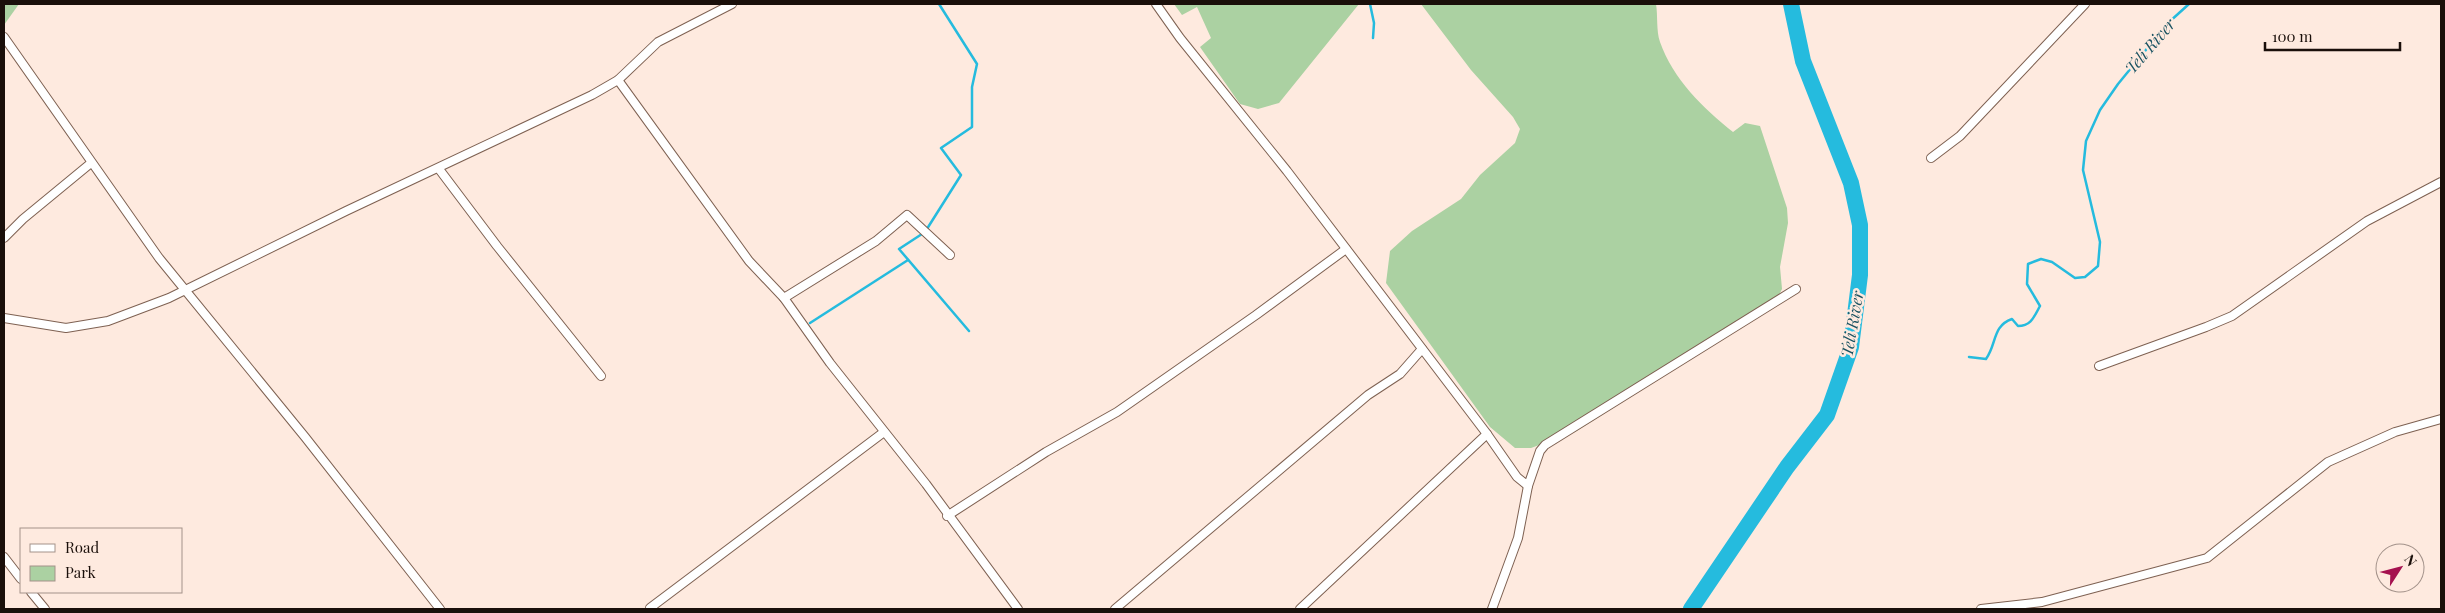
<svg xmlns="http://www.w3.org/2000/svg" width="2445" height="613" font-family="'Playfair Display',serif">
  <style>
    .green { fill: #abd1a2 }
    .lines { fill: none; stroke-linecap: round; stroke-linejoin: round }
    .stream { stroke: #25bbde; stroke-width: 2.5 }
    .river { stroke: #25bbde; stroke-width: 16 }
    .street-casing { stroke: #7e6152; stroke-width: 10 }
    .street { stroke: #fff; stroke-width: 8 }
    .labels { text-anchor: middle; stroke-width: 5; stroke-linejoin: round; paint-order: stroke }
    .water-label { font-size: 16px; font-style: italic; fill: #1b5362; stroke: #feeadf }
  </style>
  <rect width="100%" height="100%" fill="#feeadf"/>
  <g class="green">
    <polygon points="4,4 19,4 4,25"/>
    <polygon points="1174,4 1359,4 1279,103 1258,109 1240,104 1200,47 1211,38 1197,7 1182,15"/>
    <path d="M1421,4H1656C1658,16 1656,30 1660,42C1673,79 1703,108 1733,132L1745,123L1760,126L1787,208L1788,223L1780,267L1782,289L1773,307L1575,432L1531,448H1515L1490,427L1386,283L1390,251L1412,231L1461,199L1480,175L1515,143L1520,129L1513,117L1471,70Z"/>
  </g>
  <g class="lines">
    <g class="stream">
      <polyline points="939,4 977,64 972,87 972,127 941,148 961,175 925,232 899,249 969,331"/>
      <polyline points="1370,4 1374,23 1373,38"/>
      <polyline points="810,323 908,260"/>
      <path d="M1969,357L1986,359C1997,344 1992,326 2012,319L2018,326C2031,326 2034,317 2040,306L2027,284L2028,264L2041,259L2052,262L2075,278L2085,277L2098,266L2100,242L2083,170L2086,141L2100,110L2118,84L2168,23L2189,4"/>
    </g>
    <polyline class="river" points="1691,609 1787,467 1827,415 1851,347 1860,275 1860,225 1851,183 1803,61 1791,4"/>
    <g class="street-casing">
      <g id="street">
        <polyline points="1156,4 1180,38 1287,171 1487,434 1517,477 1528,486 1540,451 1545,445 1796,289"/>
        <polyline points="4,37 159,258 305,437 440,609"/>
        <polyline points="618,80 749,261 784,298 830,363 926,484 1018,609"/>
        <polyline points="1931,158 1960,136 2085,4"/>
        <polyline points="439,169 497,246 601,376"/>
        <polyline points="4,238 23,219 91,163"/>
        <polyline points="784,298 876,241 907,215 950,255"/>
        <polyline points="4,318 66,328 108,321 169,298 346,211 592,95 618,80 658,42 732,4"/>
        <polyline points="2099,366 2206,327 2232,316 2367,221 2441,182"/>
        <polyline points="947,516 1046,452 1117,412 1256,315 1346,249"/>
        <polyline points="4,557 21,579"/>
        <polyline points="31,592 45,609"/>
        <polyline points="650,608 884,432"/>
        <polyline points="1115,609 1368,395 1400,374 1422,349"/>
        <polyline points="1300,609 1487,434"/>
        <polyline points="1492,609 1518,538 1528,486"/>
        <polyline points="1981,609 2042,602 2207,558 2328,462 2395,432 2441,419"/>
      </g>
    </g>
    <use href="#street" class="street"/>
  </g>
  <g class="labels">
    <g class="water-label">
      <text transform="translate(2150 46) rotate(-49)" y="6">Teli River</text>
      <text transform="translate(1852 324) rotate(-80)" y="6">Teli River</text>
    </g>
  </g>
  <rect width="2445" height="613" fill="none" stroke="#1a0f0a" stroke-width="10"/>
  <rect x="20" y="528" width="162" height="65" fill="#feeadf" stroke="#a3928a"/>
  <rect x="30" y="544" width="25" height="8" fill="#ffffff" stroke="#a3928a"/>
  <text x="65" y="553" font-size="15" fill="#1a0f0a">Road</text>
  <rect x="30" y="566" width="25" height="15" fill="#abd1a2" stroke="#a3928a"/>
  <text x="65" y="578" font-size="15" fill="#1a0f0a">Park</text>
  <g transform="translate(2400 568) rotate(54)"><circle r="24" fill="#feeadf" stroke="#a3928a"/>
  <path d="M0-4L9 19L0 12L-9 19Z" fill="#a5114f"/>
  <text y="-8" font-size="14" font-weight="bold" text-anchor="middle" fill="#1a0f0a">N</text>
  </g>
  <path d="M2265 42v8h135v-8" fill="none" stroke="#1a0f0a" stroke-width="2.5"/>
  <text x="2272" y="42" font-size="15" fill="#1a0f0a" stroke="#feeadf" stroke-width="4" paint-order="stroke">100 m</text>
</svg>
